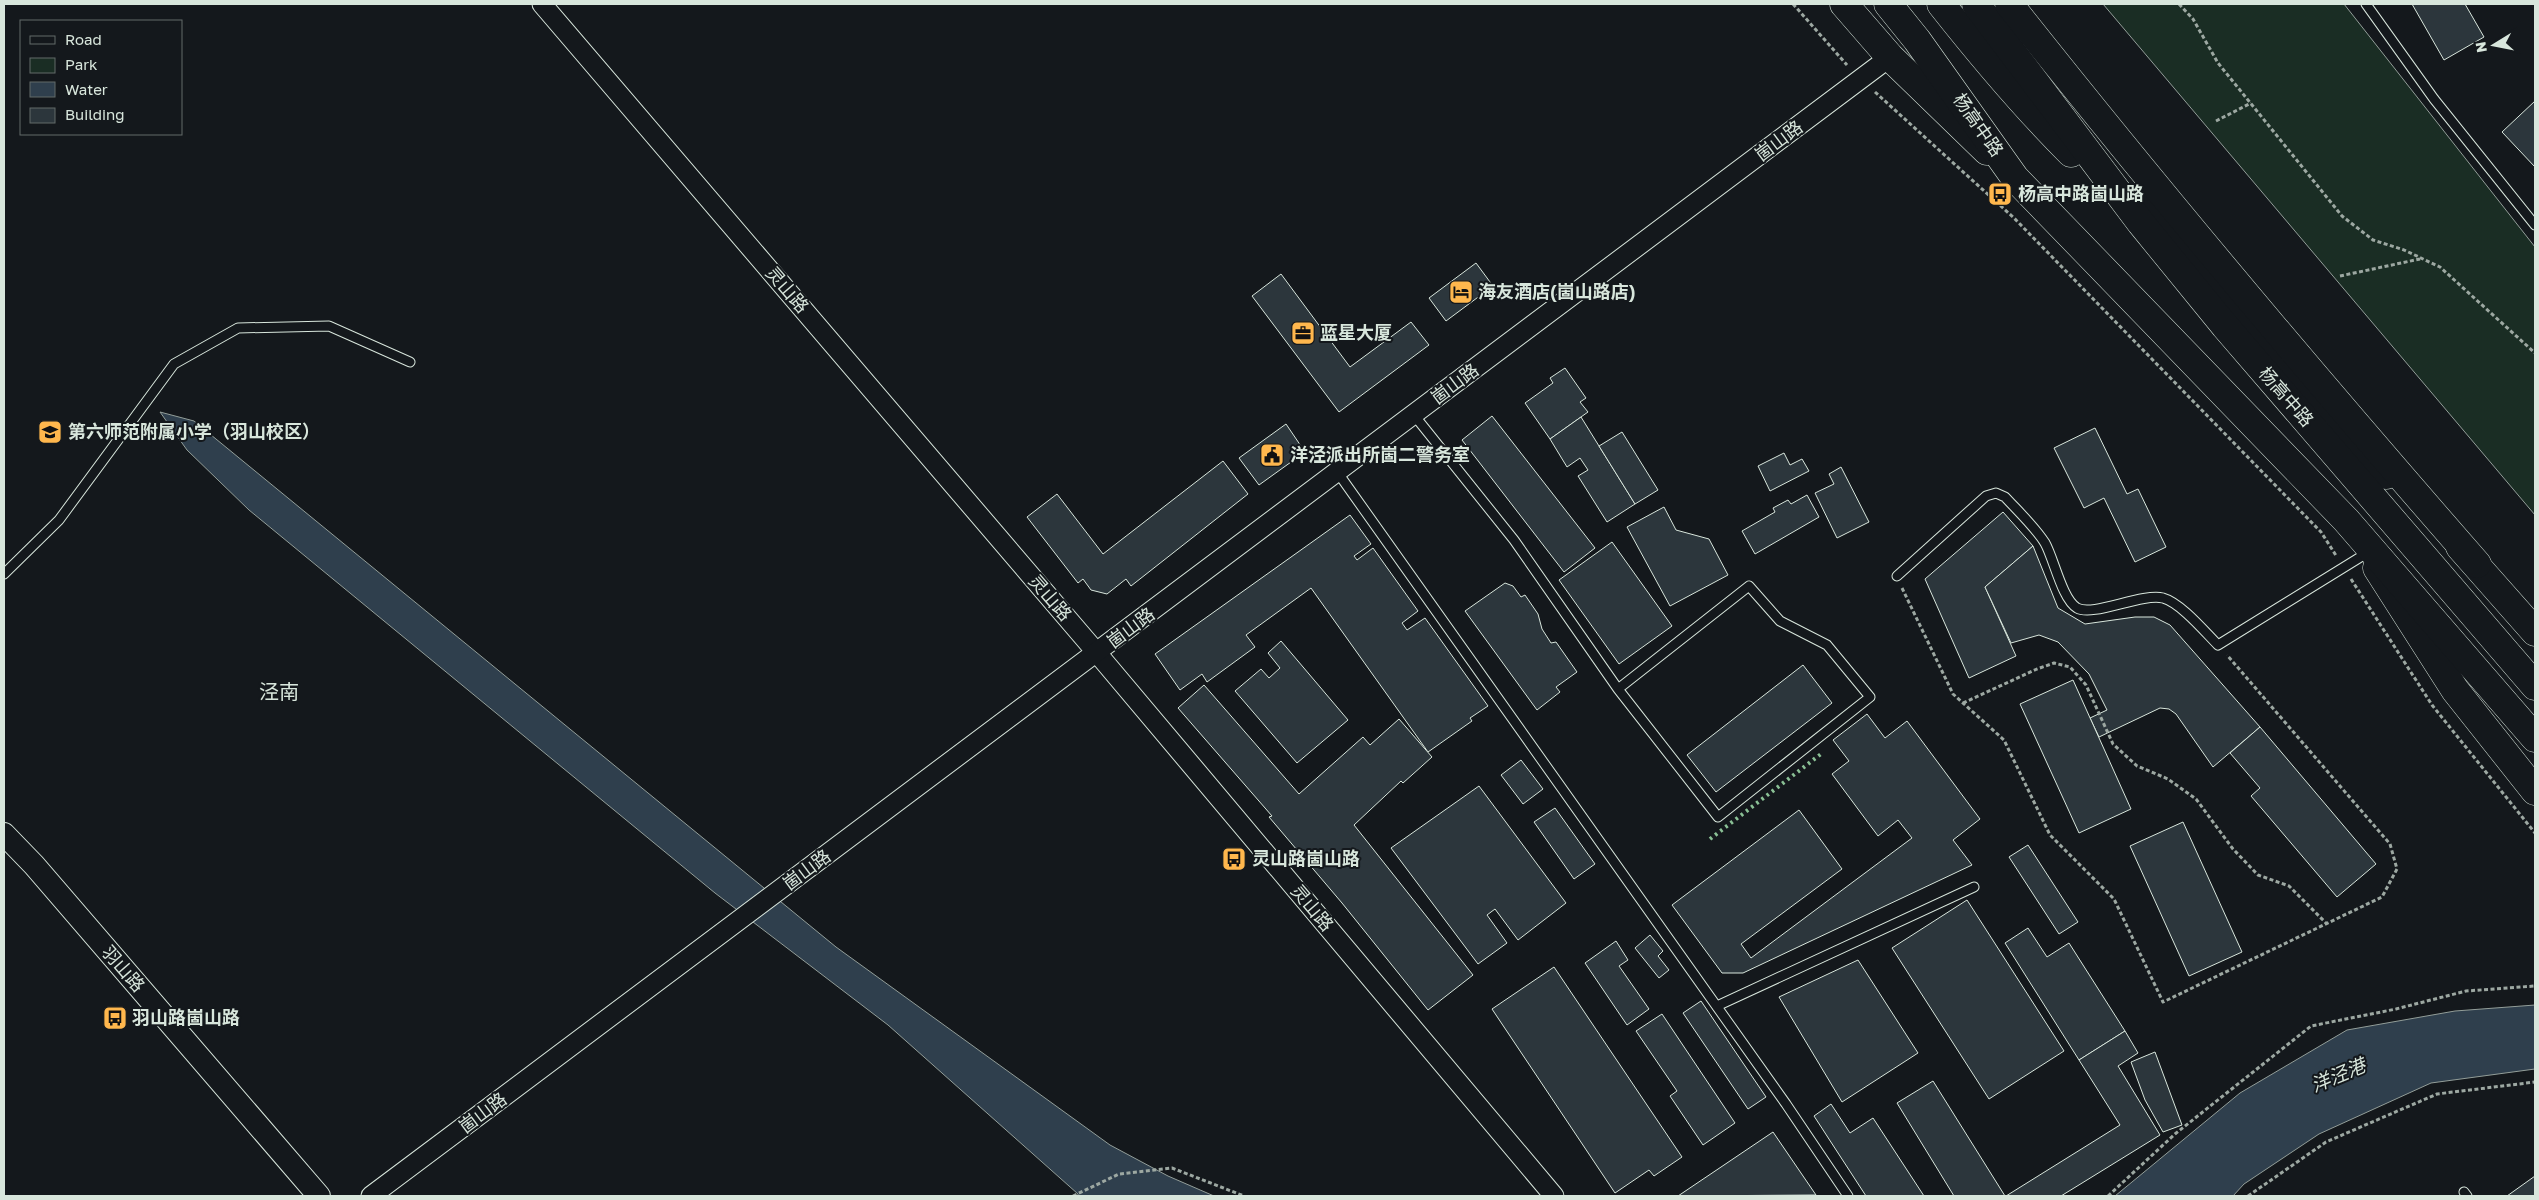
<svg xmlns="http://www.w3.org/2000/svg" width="2539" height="1200" font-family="'Golos Text','Noto Sans SC',sans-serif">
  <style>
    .green { fill: #1a2d24; stroke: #939e99 }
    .water { fill: #2f3f4d; stroke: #939e99 }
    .building { fill: #2c363c; stroke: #d8e6dc }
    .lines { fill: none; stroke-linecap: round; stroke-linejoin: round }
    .service-casing { stroke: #d8e6dc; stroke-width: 11 }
    .minor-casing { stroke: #d8e6dc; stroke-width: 21 }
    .tertiary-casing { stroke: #d8e6dc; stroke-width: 24 }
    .primary-casing { stroke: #d8e6dc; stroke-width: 29 }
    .trunk-casing { stroke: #d8e6dc; stroke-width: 29 }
    .path { stroke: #9da8a2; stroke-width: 3; stroke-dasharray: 4 2.5; stroke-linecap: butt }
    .service { stroke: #14181c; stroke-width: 9 }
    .minor { stroke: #14181c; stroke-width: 19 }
    .tertiary { stroke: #14181c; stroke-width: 22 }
    .primary { stroke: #14181c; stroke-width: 28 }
    .trunk { stroke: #14181c; stroke-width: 28 }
    .hedge { stroke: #8ac095; stroke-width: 4; stroke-dasharray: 2.5 4; stroke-linecap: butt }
    .labels { text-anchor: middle; stroke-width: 4; stroke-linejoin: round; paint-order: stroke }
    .street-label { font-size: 18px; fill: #d8e6dc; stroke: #14181c }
    .poi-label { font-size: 18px; font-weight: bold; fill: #d8e6dc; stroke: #14181c; text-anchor: start }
    .water-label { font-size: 19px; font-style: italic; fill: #d8e6dc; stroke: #14181c }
    .quarter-label { font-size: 20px; fill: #d8e6dc; stroke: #14181c }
  </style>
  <rect width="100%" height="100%" fill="#14181c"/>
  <polygon class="green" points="2103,4 2344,4 2535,247 2535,515"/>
  <g class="water">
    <polygon points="160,412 194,421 836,947 1110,1145 1168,1176 1214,1196 1078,1196 1078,1194 888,1025 715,893 249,510 187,450"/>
    <polygon points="2535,1005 2535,1069 2431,1083 2319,1134 2244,1184 2233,1196 2115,1196 2240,1093 2347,1030 2455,1011"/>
  </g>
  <g class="building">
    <polygon points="2412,4 2465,4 2484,37 2444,60"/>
    <polygon points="2535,101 2535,167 2502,132"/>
    <polygon points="1476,263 1493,286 1446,321 1429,298"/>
    <polygon points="1281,274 1350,367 1411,322 1429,345 1339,412 1252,296"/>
    <polygon points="1565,368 1586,398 1580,402 1588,412 1550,439 1525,403 1553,383 1550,378"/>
    <polygon points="1492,416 1595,548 1564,572 1462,440"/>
    <polygon points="1581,417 1635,504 1607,522 1578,476 1588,470 1580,458 1567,467 1550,439"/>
    <polygon points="1286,424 1305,452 1259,485 1239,458"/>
    <polygon points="2095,428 2127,494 2138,489 2166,547 2135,562 2104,498 2084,508 2054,448"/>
    <polygon points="1622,432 1658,490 1635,504 1599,446"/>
    <polygon points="1784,453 1790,465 1802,459 1809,471 1770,491 1758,466"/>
    <polygon points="1223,461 1248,494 1131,586 1126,579 1107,594 1091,590 1083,579 1078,583 1027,517 1057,494 1103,554"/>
    <polygon points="1841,467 1869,522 1837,538 1815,493 1834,484 1829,474"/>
    <polygon points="1807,495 1819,517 1755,554 1742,531 1775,512 1773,508 1788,500 1791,504"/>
    <polygon points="1664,507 1676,530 1709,539 1728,575 1670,606 1627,527"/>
    <polygon points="2003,512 2033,546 1985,587 2016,656 1969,678 1925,579"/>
    <polygon points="1350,515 1371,544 1354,556 1357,560 1373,548 1418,611 1402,623 1407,630 1425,618 1488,706 1470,718 1472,721 1428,752 1311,588 1246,635 1255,647 1207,682 1202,674 1180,690 1155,654"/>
    <polygon points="1612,542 1672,626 1619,664 1559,580"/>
    <polygon points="2033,546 2058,608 2085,624 2135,617 2154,617 2170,625 2260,727 2213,767 2176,714 2169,709 2160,708 2099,737 2090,718 2107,710 2089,674 2058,642 2039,635 2011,643 1985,587"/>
    <polygon points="1505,583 1513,586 1521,597 1525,595 1538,614 1542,629 1551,643 1556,642 1577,672 1556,687 1560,692 1537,710 1465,611"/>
    <polygon points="1281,641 1348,720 1297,763 1235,691 1261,669 1269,678 1280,668 1268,653"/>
    <polygon points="1803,665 1832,703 1716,792 1687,755"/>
    <polygon points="2073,680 2131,809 2079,833 2020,704"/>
    <polygon points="1204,685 1299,794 1363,737 1370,745 1399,719 1432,757 1403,783 1401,781 1354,825 1473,975 1428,1010 1342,903 1269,817 1272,816 1178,708"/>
    <polygon points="1867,714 1885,738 1907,721 1980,819 1953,840 1972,865 1743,973 1722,973 1672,905 1799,810 1842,869 1741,944 1751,958 1912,838 1898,820 1878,836 1832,774 1849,761 1833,740"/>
    <polygon points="2260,727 2376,864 2337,897 2251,796 2260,788 2230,753"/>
    <polygon points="1521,760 1543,789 1523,804 1501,775"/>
    <polygon points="1479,786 1566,903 1518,940 1495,909 1487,915 1507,943 1478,964 1391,848"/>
    <polygon points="1555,808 1595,864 1574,879 1534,822"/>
    <polygon points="2183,822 2242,952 2189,976 2130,846"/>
    <polygon points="2028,845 2078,922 2059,934 2009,857"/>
    <polygon points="1967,900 2064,1051 1989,1099 1892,948"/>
    <polygon points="2028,928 2047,957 2069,943 2125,1031 2079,1060 2005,943"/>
    <polygon points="1650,935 1663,951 1658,956 1669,970 1659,978 1635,948"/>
    <polygon points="1616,941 1628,960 1619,966 1649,1009 1627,1025 1585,963"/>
    <polygon points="1858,960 1918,1053 1842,1102 1779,997"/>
    <polygon points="1554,967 1682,1157 1654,1176 1649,1170 1615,1193 1492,1009"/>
    <polygon points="1701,1001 1766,1097 1748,1109 1683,1013"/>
    <polygon points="1662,1014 1735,1123 1703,1145 1670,1096 1677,1091 1636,1031"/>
    <polygon points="2125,1031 2138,1053 2118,1066 2160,1135 2061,1196 2006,1196 2120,1125 2079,1060"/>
    <polygon points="2155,1052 2182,1125 2163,1132 2145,1100 2131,1062"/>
    <polygon points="1933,1081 2005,1196 1954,1196 1897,1103"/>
    <polygon points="1831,1104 1850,1133 1873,1118 1924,1196 1866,1196 1814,1116"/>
    <polygon points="1773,1132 1816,1195 1678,1196"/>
    <polygon points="2535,1176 2535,1196 2507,1196"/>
  </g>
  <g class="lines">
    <g class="service-casing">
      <g id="service">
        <polyline points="2366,4 2434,99 2535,225"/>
        <polyline points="1414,415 1514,540 1618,689 1718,817 1870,697 1827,645 1780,621 1749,586 1618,689"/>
        <polyline points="1338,473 1786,1104 1848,1196"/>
        <polyline points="4,574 59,520 174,364 238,328 329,326 410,362"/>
        <path d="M1897,576L1986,496L1996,493L2005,497C2018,511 2035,527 2045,543C2054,559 2062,599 2077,608C2093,617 2141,593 2163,598C2181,603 2205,632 2218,645L2367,553"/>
        <polyline points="1717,1006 1974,887"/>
        <polyline points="2464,1192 2467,1196"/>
      </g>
    </g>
    <g class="minor-casing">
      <g id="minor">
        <polyline points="542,4 1097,653 1554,1196"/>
        <polyline points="371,1196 1890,57"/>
      </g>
    </g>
    <g class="tertiary-casing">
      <polyline id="tertiary" points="4,834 34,865 319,1196"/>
    </g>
    <g class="primary-casing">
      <g id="primary">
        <polyline points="1844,4 1890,57 1987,151"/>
        <polyline points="2137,199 2342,432 2386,475"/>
        <polyline points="2460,547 2535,632"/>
        <polyline points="2377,568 2455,690 2535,791"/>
      </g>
    </g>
    <g class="trunk-casing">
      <g id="trunk">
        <polyline points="1888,4 1917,40 2015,178 2346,520 2535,738"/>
        <path d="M1941,4C1982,56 2024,106 2071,153"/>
        <polyline points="1976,4 2141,223 2225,326 2535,686"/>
        <path d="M2009,4C2160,195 2317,381 2477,564"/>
      </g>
    </g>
    <g class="path">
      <polyline points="1793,4 1847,65"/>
      <polyline points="2179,4 2193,19 2218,63 2342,216 2373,240 2404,250 2440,267 2535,353"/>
      <polyline points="1875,92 2014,218 2321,532 2337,557"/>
      <polyline points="2216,121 2251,103"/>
      <polyline points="2340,276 2420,259"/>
      <polyline points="2351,579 2432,705 2535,833"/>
      <polyline points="1902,588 1953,694 2004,740 2050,835 2114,899 2163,1002 2382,897 2397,869 2390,844 2227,655"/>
      <polyline points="1963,703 2037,669 2054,663 2070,667 2086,685 2113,744 2137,766 2168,779 2196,799 2233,849 2258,875 2289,886 2327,924"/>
      <polyline points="1073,1196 1119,1174 1172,1168 1244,1196"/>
      <polyline points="2108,1196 2175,1134 2311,1026 2396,1009 2466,991 2535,986"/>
      <polyline points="2248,1196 2326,1142 2437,1094 2535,1082"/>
    </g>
    <use href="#service" class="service"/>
    <use href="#minor" class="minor"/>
    <use href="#tertiary" class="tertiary"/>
    <use href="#primary" class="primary"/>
    <use href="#trunk" class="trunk"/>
    <polyline class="hedge" points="1710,839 1821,754"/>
  </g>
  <defs>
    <g id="bus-square" transform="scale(1.25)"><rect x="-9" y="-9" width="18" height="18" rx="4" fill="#ffb74d" stroke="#14181c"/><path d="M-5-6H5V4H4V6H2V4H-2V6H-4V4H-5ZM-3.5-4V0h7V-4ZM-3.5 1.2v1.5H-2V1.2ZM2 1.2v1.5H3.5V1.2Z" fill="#111"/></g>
    <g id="hotel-square" transform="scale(1.25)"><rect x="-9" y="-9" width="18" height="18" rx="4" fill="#ffb74d" stroke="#14181c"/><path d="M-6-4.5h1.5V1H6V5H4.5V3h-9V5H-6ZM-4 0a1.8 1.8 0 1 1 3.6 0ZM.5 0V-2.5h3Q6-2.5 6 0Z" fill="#111"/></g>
    <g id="office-square" transform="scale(1.25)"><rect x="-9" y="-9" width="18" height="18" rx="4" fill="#ffb74d" stroke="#14181c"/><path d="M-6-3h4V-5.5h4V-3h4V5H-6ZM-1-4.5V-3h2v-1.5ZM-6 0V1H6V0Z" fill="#111"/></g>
    <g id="school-square" transform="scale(1.25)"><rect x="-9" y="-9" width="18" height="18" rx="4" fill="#ffb74d" stroke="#14181c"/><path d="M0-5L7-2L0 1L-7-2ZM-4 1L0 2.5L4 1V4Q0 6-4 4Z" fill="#111"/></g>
    <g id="civic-square" transform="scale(1.25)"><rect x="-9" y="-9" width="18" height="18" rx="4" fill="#ffb74d" stroke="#14181c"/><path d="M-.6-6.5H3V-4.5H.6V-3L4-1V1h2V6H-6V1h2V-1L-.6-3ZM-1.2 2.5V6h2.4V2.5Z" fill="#111"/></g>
  </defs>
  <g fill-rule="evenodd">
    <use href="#bus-square" x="2000" y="194"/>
    <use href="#hotel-square" x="1461" y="292"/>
    <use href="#office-square" x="1303" y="333"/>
    <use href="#school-square" x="50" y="432"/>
    <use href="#civic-square" x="1272" y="455"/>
    <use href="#bus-square" x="1234" y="859"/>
    <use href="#bus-square" x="115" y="1018"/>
  </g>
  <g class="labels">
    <g class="street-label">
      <text transform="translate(1978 125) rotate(55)" y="6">杨高中路</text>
      <text transform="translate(1779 141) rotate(-37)" y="6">崮山路</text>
      <text transform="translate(787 290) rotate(49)" y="6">灵山路</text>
      <text transform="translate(1455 384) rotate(-37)" y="6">崮山路</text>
      <text transform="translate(2286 397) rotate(49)" y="6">杨高中路</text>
      <text transform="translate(1050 598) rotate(49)" y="6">灵山路</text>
      <text transform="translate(1131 628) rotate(-37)" y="6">崮山路</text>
      <text transform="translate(807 870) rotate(-37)" y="6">崮山路</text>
      <text transform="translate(1312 908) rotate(50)" y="6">灵山路</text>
      <text transform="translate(123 969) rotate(49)" y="6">羽山路</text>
      <text transform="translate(483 1113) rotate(-37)" y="6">崮山路</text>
    </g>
    <g class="poi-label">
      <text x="2018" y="200">杨高中路崮山路</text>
      <text x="1478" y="298">海友酒店(崮山路店)</text>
      <text x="1320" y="339">蓝星大厦</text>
      <text x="68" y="438">第六师范附属小学（羽山校区）</text>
      <text x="1290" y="461">洋泾派出所崮二警务室</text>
      <text x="1252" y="865">灵山路崮山路</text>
      <text x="132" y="1024">羽山路崮山路</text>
    </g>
    <g class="water-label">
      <text transform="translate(2338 1075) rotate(-23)" y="7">洋泾港</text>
    </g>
    <g class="quarter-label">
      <text x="279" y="699">泾南</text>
    </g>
  </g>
  <rect width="2539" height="1200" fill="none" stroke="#d8e6dc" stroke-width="10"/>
  <rect x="20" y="20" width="162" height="115" fill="#14181c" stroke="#626a69"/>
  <rect x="30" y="36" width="25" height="8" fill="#14181c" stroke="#626a69"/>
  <text x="65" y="45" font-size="15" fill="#d8e6dc">Road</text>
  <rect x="30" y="58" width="25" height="15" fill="#1a2d24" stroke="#626a69"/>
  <text x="65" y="70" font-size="15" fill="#d8e6dc">Park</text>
  <rect x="30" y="82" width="25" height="15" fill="#2f3f4d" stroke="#626a69"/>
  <text x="65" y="95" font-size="15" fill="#d8e6dc">Water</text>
  <rect x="30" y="108" width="25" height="15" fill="#2c363c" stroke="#626a69"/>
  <text x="65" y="120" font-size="15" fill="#d8e6dc">Building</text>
  <g transform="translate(2494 45) rotate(260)" stroke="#14181c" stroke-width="4" paint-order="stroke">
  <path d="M0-4L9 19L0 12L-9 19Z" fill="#d8e6dc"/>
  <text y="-8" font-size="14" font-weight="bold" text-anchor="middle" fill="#d8e6dc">N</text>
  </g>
</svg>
